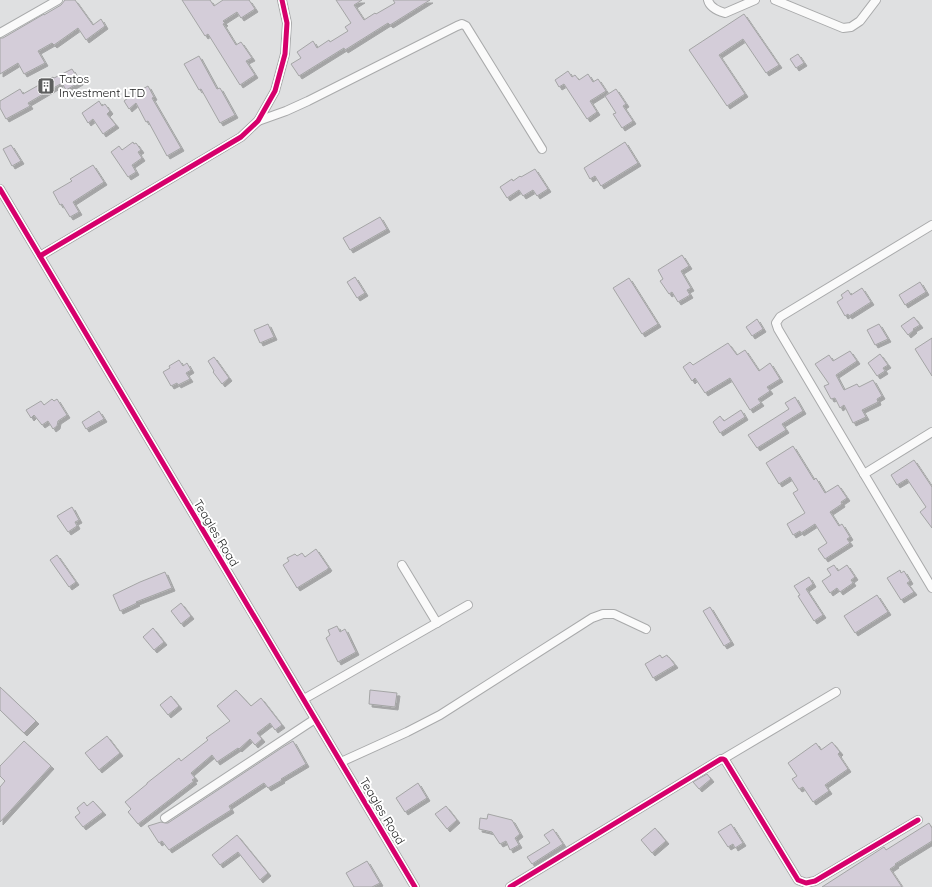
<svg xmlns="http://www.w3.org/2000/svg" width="932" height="887" font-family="Quicksand,sans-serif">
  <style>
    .building { fill: #d4cdd9; stroke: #a4a5a5; filter: url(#shadow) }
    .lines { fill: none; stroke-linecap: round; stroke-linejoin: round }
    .street-casing { stroke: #a9aaab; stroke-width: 10 }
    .street { stroke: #fafafa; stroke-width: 8 }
    .cycleway-casing { stroke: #fff; stroke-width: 8 }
    .cycleway { stroke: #d6006c; stroke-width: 5 }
    .labels { text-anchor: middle; stroke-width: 4; stroke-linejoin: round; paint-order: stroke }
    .poi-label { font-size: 12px; fill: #171818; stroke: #fff; text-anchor: start }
    .street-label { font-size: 12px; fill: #171818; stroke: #fff }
  </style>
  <defs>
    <filter id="shadow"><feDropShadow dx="3" dy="3" stdDeviation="0" flood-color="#0004"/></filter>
  </defs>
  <rect width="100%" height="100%" fill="#dfe0e1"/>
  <g class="building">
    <polygon points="65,0 75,0 93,25 101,19 105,26 86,40 78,28 54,45 52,43 38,51 45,63 24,74 18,63 0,74 0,38 3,38 44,14 44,15 61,5"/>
    <polygon points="182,0 210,0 214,6 223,0 249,0 255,9 241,18 237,12 223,21 225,23 223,24 236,45 241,42 252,58 246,61 255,75 240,85 208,34 205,36"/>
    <polygon points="336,0 362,0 354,5 364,20 375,13 376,14 395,3 393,0 430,0 390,25 388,23 345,50 344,48 299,76 291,64 301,58 297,52 313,41 317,48 329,40 330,42 348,31 345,27 351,23"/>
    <polygon points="744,14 779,65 766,73 743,39 719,55 745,94 727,106 689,50"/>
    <polygon points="798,54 804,63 796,68 790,59"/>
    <polygon points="199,56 217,89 220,88 235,115 220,123 201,89 199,90 184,64"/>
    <polygon points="72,69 80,82 66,90 62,83 28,103 30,106 6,119 0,108 0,101 20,89 23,94 53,77 54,78"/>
    <polygon points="568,71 572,77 575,75 579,80 588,74 593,82 598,79 606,91 590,101 597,112 587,119 564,84 559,87 555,80"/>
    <polygon points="148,86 154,97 152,98 181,148 167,156 148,121 146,122 136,103 129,109 124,101 132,95"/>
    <polygon points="616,89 626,104 623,106 633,121 622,128 613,114 616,113 605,96"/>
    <polygon points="99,101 102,106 105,104 110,111 107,114 116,125 103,134 93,119 88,123 82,113"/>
    <polygon points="133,142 134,144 136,143 141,150 138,152 142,158 132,165 136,172 128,177 111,152 119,146 122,150"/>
    <polygon points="625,142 638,163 601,186 595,176 590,179 584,168"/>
    <polygon points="11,145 21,161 12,166 3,149"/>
    <polygon points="93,165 104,182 73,202 79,212 70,217 62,204 60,205 53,192 72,181 70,179"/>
    <polygon points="535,169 548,189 537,196 533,190 523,196 519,190 507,198 500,187 512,179 513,181 520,176 521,177"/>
    <polygon points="380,217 387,229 350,250 343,238"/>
    <polygon points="682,255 689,266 681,271 691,288 687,290 690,295 678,302 672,292 669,294 660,281 663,279 658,270"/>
    <polygon points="355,277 365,293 357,298 347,282"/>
    <polygon points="629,278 658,324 642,334 613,288"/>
    <polygon points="920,282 926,292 905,305 899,295"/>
    <polygon points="862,288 871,302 849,316 848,314 845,316 837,302 843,298 841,295 848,290 851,295"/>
    <polygon points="914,317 920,325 913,329 914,330 908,335 901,326"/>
    <polygon points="757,319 763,329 752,336 746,327"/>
    <polygon points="268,324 274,337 260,343 254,330"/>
    <polygon points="879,324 888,339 875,345 867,330"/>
    <polygon points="932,338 932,376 915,349"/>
    <polygon points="728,343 737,355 745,350 759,371 770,363 780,379 767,387 770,391 758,399 761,403 750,410 730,378 705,393 695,378 692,381 683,367 690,362 693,365"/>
    <polygon points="850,351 857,361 836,375 844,390 857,384 859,387 873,380 882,396 877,399 878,402 862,410 866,417 853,423 844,405 840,408 835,398 831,399 824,386 829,384 815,364 829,355 833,361"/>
    <polygon points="880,354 888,365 883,368 885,371 877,376 868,363"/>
    <polygon points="214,357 229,378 222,384 213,372 214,371 208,361"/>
    <polygon points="179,360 183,366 187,363 191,370 186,373 190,379 178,385 177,383 171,386 163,372 170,368 169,366"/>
    <polygon points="795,397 803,411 782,424 786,430 757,448 748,435 789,409 785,403"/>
    <polygon points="52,399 54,401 57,399 67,415 58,421 57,426 53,429 48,421 42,425 34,415 31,418 26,410 41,401 44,405"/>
    <polygon points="741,410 745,417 720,433 713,422 720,416 724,421"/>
    <polygon points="99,411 104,419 86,429 82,422"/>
    <polygon points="793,446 814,480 816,478 825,493 838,485 847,498 841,502 842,504 830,512 839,526 842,524 850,537 847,539 850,543 825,559 818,549 827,543 815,524 801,533 800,531 793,535 787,524 805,513 793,493 798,490 790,477 779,484 766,463"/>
    <polygon points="914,460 932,487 932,528 920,512 926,507 907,479 897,485 891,475"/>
    <polygon points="72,507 79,520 75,522 77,526 68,532 57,516"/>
    <polygon points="316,549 329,568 328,568 328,569 297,588 283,565 289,561 287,558 295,554 297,556 302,553 305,557"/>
    <polygon points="57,555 76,582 69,587 50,560"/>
    <polygon points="834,565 838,571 847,565 855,577 851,580 853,583 840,592 837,588 830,593 822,581 831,575 827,569"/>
    <polygon points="900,570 901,573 904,571 910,581 907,583 914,592 901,600 887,578"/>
    <polygon points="165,572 172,588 136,602 137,603 120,611 113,595 140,582"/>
    <polygon points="809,577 813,584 806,589 823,615 814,621 798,596 800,595 794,586"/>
    <polygon points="877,595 888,612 855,633 844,616"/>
    <polygon points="181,603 191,616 181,624 171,611"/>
    <polygon points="710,607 731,642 724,646 703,611"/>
    <polygon points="337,626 340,632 345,629 356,652 338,662 326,638 330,635 328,630"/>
    <polygon points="153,628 164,642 154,650 143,637"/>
    <polygon points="660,655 662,658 667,655 668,657 669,657 675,665 653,678 645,664"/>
    <polygon points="0,687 36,721 24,733 0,710"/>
    <polygon points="236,690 251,706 261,698 282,725 275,730 270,723 257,733 262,739 255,745 250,739 239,749 238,748 217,762 212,755 191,773 195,778 192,780 194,781 138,824 128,812 131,809 125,802 147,784 147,783 179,758 181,761 208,740 206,738 230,721 217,706"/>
    <polygon points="370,690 397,693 395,707 369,704"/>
    <polygon points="171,696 179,706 168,715 160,705"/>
    <polygon points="107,736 120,753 99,770 85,753"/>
    <polygon points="24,741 51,766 0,822 0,787 5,781 0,776 0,766"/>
    <polygon points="293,741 306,764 281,779 282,780 268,788 264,783 229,806 231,810 207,825 169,850 162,841 159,843 148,826 161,822 165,823 168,823 283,747"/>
    <polygon points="832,742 840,752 838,754 848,769 825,785 829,791 813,802 803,787 799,789 792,779 797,776 788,763 816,743 821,750"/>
    <polygon points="707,774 711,779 699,789 693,782"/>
    <polygon points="418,783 427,798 405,812 396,798"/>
    <polygon points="93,801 103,812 83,827 75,817 80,813 77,808 84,802 87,806"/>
    <polygon points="446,806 457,820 447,829 435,814"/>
    <polygon points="488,814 512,820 520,834 515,838 519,845 510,850 506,841 500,844 492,832 479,829 480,818 487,819"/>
    <polygon points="929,823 932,828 932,841 895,864 896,865 890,869 902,887 822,887 884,847 886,850"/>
    <polygon points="731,824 743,843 735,848 733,844 728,847 718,832"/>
    <polygon points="655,828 666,841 652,853 641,840"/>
    <polygon points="553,829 563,844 532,864 527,857 550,843 544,835"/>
    <polygon points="237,835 268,873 260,880 238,852 220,865 212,855"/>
    <polygon points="367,861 380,883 372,887 354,887 346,873"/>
  </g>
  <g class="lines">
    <g class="street-casing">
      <g id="street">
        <path d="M708,0C710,8 718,11 725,13L755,0"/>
        <polyline points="775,0 843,28 851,27 860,21 876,0"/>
        <polyline points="0,33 58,0"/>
        <polyline points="258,121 286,111 308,101 457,26 462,24 466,26 542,149"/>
        <polyline points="0,189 415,887"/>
        <polyline points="40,256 241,137 258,121 275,91 285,54 287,23 282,0"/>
        <polyline points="932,432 864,474 932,588"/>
        <polyline points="864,474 778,329 776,323 780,317 932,225"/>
        <polyline points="402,565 437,623"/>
        <polyline points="304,699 468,605"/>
        <polyline points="723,759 836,692"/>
        <polyline points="341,762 407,732 440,715 592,618 603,614 614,614 646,629"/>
        <polyline points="165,818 315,719"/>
        <polyline points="510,887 721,759 723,759 725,760 798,880 806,883 815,881 918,820"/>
      </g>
    </g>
    <use href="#street" class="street"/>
    <g class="cycleway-casing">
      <g id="cycleway">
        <polyline points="0,189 415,887"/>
        <polyline points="40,256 241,137 258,121 275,91 285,54 287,23 282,0"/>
        <polyline points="510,887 721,759 723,759 725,760 798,880 806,883 815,881 918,820"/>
      </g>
    </g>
    <use href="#cycleway" class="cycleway"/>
  </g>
  <defs>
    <g id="building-square" transform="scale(0.9)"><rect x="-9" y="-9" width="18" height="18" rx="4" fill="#5d5e5e" stroke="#fff"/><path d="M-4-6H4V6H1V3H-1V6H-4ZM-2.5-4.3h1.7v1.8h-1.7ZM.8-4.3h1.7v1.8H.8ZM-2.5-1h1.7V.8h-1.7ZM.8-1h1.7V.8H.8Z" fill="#fff"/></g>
  </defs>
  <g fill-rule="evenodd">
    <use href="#building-square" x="46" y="86"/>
  </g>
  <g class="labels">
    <g class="poi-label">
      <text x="59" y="83">Tatos<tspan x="59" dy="14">Investment LTD</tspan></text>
    </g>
    <g class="street-label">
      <text transform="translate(216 533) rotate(59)" y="4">Teagles Road</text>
      <text transform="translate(382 811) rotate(59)" y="4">Teagles Road</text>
    </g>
  </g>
</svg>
